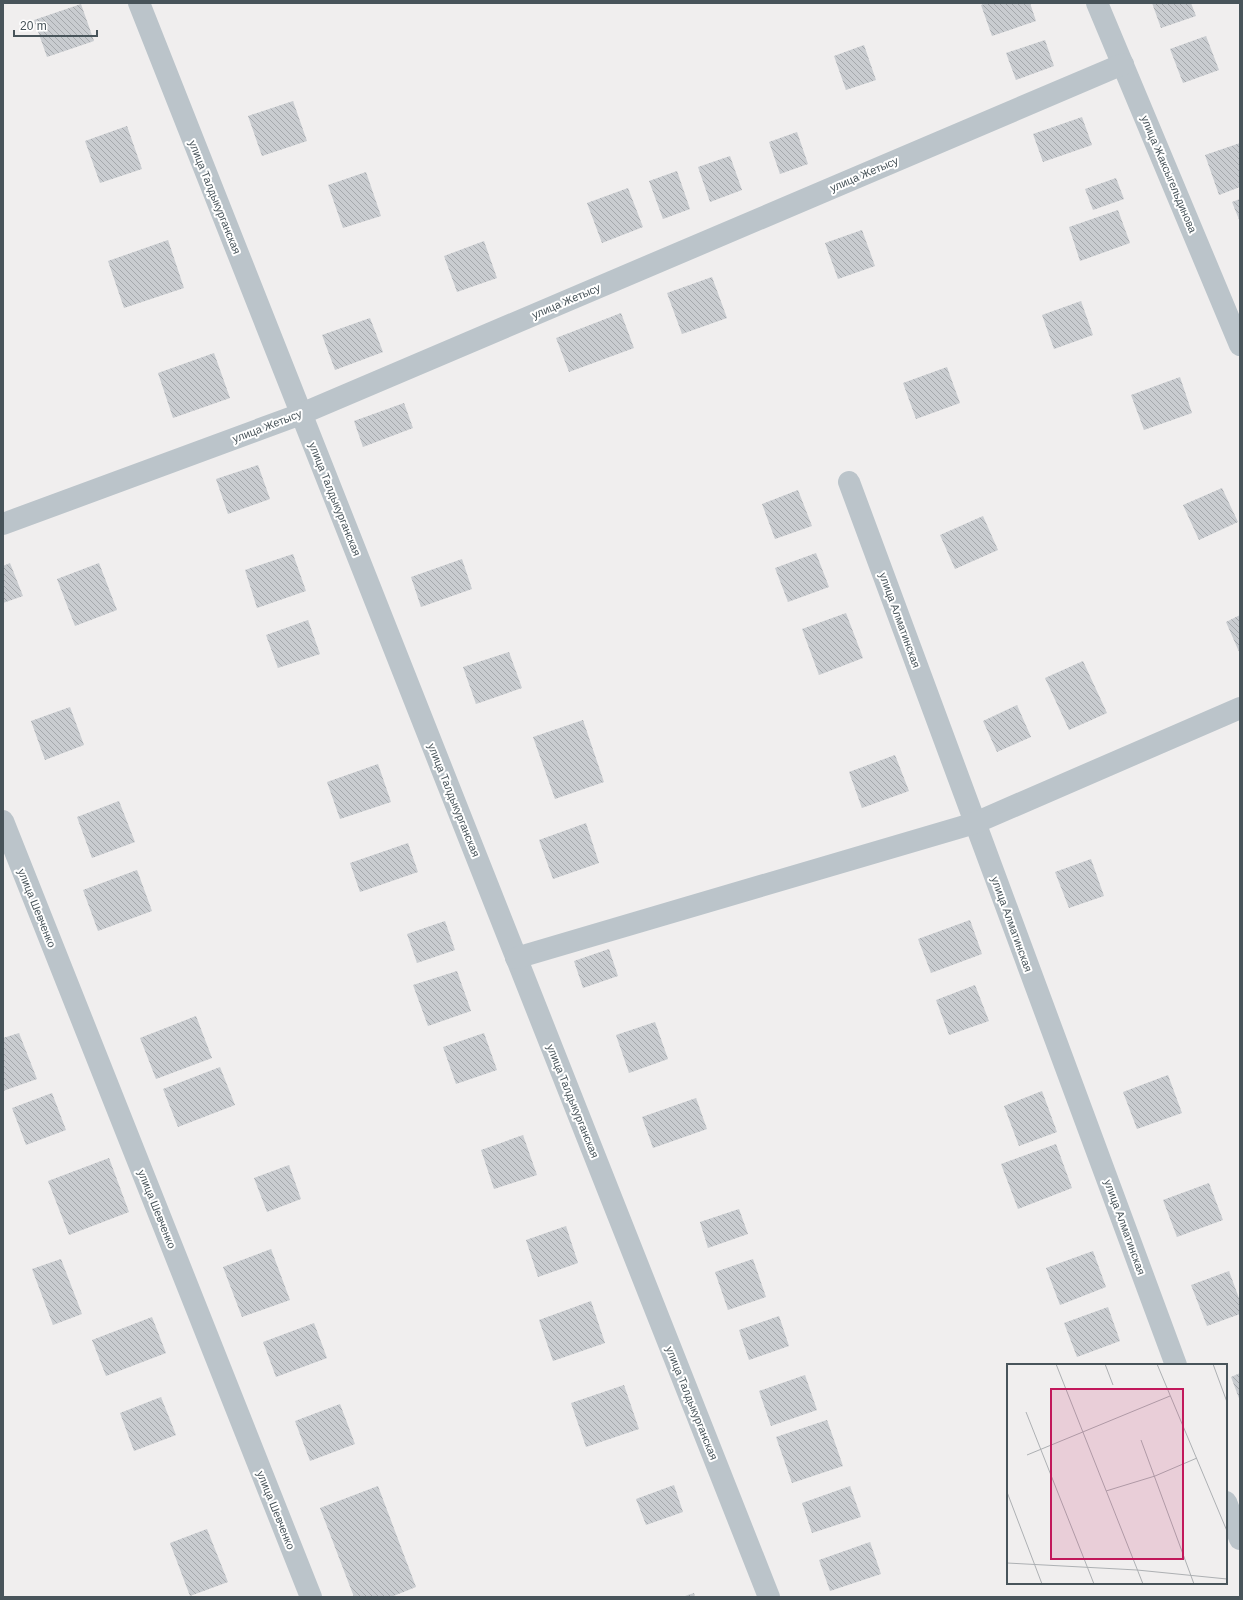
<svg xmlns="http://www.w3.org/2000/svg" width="1243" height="1600" font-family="Arial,sans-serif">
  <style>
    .building { fill: url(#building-back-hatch) }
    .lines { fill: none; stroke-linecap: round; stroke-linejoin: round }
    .street { stroke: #bbc4ca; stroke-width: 22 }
    .labels { text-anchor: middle; stroke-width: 4; stroke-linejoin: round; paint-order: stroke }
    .street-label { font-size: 11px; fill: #48545a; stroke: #fff }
    .inset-road { fill: none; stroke: #adb0b3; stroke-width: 1 }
    .view { fill: #c2185b; fill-opacity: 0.15; stroke: #c2185b; stroke-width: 2 }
    .inset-edge { fill: none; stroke: #48545a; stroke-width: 2 }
  </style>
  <defs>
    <pattern id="building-back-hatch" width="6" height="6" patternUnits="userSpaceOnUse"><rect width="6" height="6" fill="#c9ccd0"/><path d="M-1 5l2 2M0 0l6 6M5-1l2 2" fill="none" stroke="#a5a8ac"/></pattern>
  </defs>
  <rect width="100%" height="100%" fill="#f0eeee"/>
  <g class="building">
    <polygon points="987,3 1030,3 1036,21 992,36 981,5"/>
    <polygon points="1152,3 1191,3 1196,16 1161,28"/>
    <polygon points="81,4 94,41 47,57 34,20"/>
    <polygon points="1206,36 1219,70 1183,83 1170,49"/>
    <polygon points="1045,40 1054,66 1016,80 1006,53"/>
    <polygon points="864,45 876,80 846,90 834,56"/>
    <polygon points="293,101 307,141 262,156 248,116"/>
    <polygon points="1082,117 1092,145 1043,162 1033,134"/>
    <polygon points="127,126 142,169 100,183 85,141"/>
    <polygon points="797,132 808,164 780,174 769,142"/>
    <polygon points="1240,143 1240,187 1219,195 1205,155"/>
    <polygon points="730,156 742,190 710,202 698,167"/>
    <polygon points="677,171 690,209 663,219 649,181"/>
    <polygon points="366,172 381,216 343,228 328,185"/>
    <polygon points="1116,178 1124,199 1093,210 1085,189"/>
    <polygon points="628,188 643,227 602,243 587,203"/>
    <polygon points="1240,199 1240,222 1232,202"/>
    <polygon points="1118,210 1130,243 1080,261 1069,227"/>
    <polygon points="862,230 875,266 838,279 825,243"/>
    <polygon points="168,240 184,288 124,308 108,261"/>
    <polygon points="484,241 497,278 457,292 444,256"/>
    <polygon points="712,277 727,318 682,334 667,293"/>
    <polygon points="1081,301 1093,335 1054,349 1042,315"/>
    <polygon points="621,313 634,348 569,372 556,338"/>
    <polygon points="370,318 383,352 335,370 322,335"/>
    <polygon points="214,353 230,398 173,418 158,373"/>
    <polygon points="947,367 960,403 916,419 903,383"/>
    <polygon points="1180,377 1192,413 1144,430 1131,395"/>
    <polygon points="404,403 413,428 363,447 354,421"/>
    <polygon points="258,465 270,499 228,514 216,479"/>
    <polygon points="1222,488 1238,522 1199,540 1183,505"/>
    <polygon points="798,490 812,526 775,539 762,504"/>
    <polygon points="983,516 998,550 955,569 940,535"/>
    <polygon points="816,553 829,587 788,602 775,568"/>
    <polygon points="293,554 306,591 257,608 245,570"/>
    <polygon points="462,559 472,589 421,607 411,577"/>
    <polygon points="10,563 23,596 3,603 3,566"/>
    <polygon points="99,563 117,610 75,626 57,579"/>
    <polygon points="846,613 863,658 819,675 802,629"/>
    <polygon points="1240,615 1240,654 1226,622"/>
    <polygon points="308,620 320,654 278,668 266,635"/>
    <polygon points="509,652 522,688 476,704 463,667"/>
    <polygon points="1083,661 1107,713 1069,730 1045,678"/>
    <polygon points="1017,705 1031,737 997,752 983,721"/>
    <polygon points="70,707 84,745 45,760 31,721"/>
    <polygon points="583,720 604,782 555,799 533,737"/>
    <polygon points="895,755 909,791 862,808 849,772"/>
    <polygon points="378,764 391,802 340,819 327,782"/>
    <polygon points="119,801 135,842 92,858 77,817"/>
    <polygon points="586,823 599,863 553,879 539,840"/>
    <polygon points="408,843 418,872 360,892 350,863"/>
    <polygon points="1091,859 1104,896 1069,908 1055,872"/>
    <polygon points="137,870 152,911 98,931 83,890"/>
    <polygon points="970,920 982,954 931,973 918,939"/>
    <polygon points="445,921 455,950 417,963 407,934"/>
    <polygon points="609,949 618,976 583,988 574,961"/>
    <polygon points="457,971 471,1011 428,1026 413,985"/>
    <polygon points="975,985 989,1021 949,1035 936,1000"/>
    <polygon points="196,1016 212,1058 156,1079 140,1038"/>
    <polygon points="655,1022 668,1059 629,1073 616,1035"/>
    <polygon points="19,1033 37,1079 3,1091 3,1038"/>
    <polygon points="484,1033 497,1070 456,1084 443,1047"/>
    <polygon points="220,1067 235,1105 178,1127 163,1089"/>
    <polygon points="1168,1075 1182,1113 1137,1129 1123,1092"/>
    <polygon points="1042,1091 1057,1132 1019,1146 1004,1106"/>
    <polygon points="52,1093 66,1130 26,1145 12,1108"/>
    <polygon points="696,1098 707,1129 653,1148 642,1117"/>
    <polygon points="523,1135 537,1175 494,1189 481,1150"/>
    <polygon points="1056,1144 1072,1188 1018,1209 1001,1164"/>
    <polygon points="109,1158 129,1212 69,1235 48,1181"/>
    <polygon points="289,1165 301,1199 267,1212 254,1178"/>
    <polygon points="1209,1183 1223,1220 1177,1237 1163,1200"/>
    <polygon points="739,1209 748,1234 708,1248 700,1222"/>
    <polygon points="566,1226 578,1263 538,1277 526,1240"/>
    <polygon points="271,1249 290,1300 242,1317 223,1267"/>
    <polygon points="1093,1251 1106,1287 1060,1305 1046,1268"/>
    <polygon points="61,1259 82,1314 53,1325 32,1269"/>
    <polygon points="753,1259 766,1297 728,1310 715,1272"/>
    <polygon points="1229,1271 1240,1301 1240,1314 1207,1326 1191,1285"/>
    <polygon points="591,1301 605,1343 553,1361 539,1320"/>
    <polygon points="1108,1307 1120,1341 1077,1357 1064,1323"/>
    <polygon points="779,1316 789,1346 749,1360 739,1330"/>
    <polygon points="152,1317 166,1353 106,1376 92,1340"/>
    <polygon points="314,1323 327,1358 276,1377 263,1342"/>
    <polygon points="1240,1373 1240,1401 1231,1377"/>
    <polygon points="805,1375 817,1410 771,1426 759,1391"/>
    <polygon points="624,1385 639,1429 586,1447 571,1403"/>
    <polygon points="161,1397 176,1435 134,1451 120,1413"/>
    <polygon points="340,1404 355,1444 310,1461 295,1421"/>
    <polygon points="827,1420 843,1466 792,1483 776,1437"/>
    <polygon points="674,1485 683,1512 646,1525 636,1499"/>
    <polygon points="378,1486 416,1587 391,1597 354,1597 320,1508"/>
    <polygon points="850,1486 861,1517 812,1533 802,1503"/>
    <polygon points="207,1529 228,1582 190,1596 170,1543"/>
    <polygon points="870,1542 881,1574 830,1591 819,1560"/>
    <polygon points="694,1593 695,1597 682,1597"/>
  </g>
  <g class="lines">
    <g class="street">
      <polyline points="139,3 769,1597"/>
      <polyline points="1097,3 1240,345"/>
      <polyline points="849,482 1176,1365"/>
      <polyline points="3,524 301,414 1123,64"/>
      <polyline points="3,821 311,1597"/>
      <polyline points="516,958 975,823 1240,708"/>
      <polyline points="1226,1502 1240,1539"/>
    </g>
  </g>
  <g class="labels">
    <g class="street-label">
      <text transform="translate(864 174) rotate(-23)" y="4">улица Жетысу</text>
      <text transform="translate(1169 174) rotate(67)" y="4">улица Жаксыгельдинова</text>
      <text transform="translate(215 197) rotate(68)" y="4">улица Талдыкурганская</text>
      <text transform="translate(566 301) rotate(-23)" y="4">улица Жетысу</text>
      <text transform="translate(267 426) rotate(-21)" y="4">улица Жетысу</text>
      <text transform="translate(335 499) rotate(68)" y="4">улица Талдыкурганская</text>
      <text transform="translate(900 620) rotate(70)" y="4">улица Алматинская</text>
      <text transform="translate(454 800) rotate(68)" y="4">улица Талдыкурганская</text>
      <text transform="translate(37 908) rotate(68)" y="4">улица Шевченко</text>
      <text transform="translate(1012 924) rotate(70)" y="4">улица Алматинская</text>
      <text transform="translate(573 1101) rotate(68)" y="4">улица Талдыкурганская</text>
      <text transform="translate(157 1209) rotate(68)" y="4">улица Шевченко</text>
      <text transform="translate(1125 1227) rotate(70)" y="4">улица Алматинская</text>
      <text transform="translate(692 1403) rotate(68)" y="4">улица Талдыкурганская</text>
      <text transform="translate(276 1510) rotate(68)" y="4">улица Шевченко</text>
    </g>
  </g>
  <g transform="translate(1007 1364)">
    <rect width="220" height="220" fill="#f0eeee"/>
    <path class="inset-road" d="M49,0L136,220M98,0L106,21M150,0L220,167M206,0L220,38M19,48L87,220M134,76L187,220M20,91L163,32M99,127L148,112L190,94M0,128L35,220M0,199L130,206L220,215"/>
    <path class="view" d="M44,25H176V195H44Z"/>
    <rect width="220" height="220" class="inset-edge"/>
  </g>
  <rect width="1243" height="1600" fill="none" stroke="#48545a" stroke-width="8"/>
  <path d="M14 30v6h83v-6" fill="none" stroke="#48545a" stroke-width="2"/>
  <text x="20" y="30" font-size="12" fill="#48545a" stroke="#ffffff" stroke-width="3" paint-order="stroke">20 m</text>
</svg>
